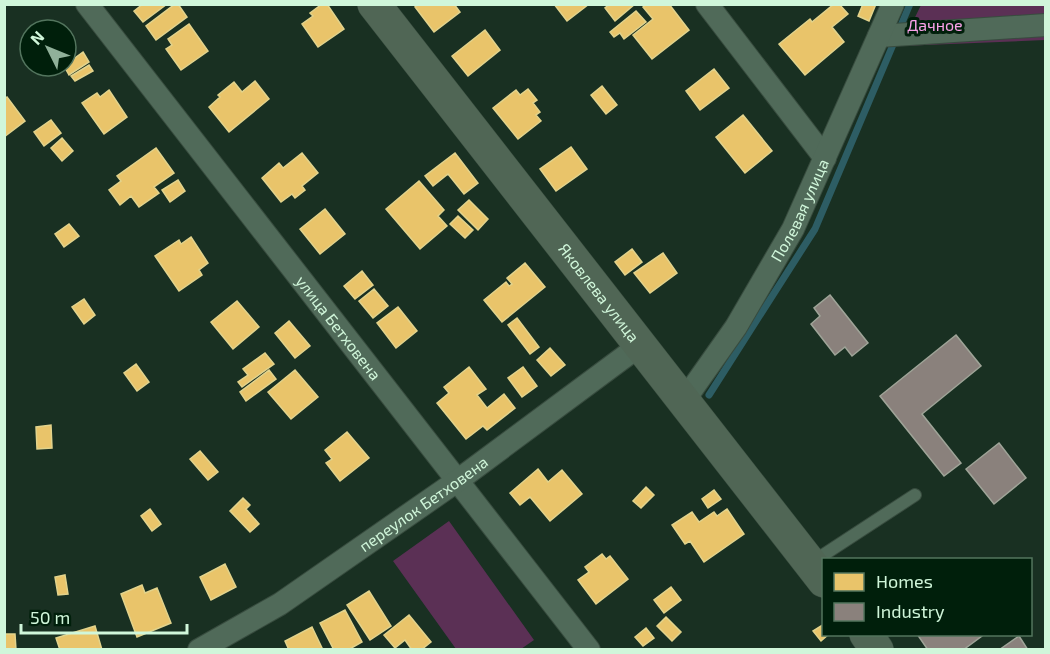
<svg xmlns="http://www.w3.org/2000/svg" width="1050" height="654" font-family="'Exo 2',sans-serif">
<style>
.green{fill:#5b3055}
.homes{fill:#e9c46a;stroke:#e2d38c;stroke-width:1.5}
.industry{fill:#8a817c;stroke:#9fa498;stroke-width:1.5}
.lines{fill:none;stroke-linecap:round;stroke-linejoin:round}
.stream{stroke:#2d5d64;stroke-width:7}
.lane-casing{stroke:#384c3f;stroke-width:14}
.street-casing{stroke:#384c3f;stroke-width:24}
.secondary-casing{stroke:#384c3f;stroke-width:34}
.lane{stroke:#506a59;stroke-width:12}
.street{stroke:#506a59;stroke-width:22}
.secondary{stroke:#506655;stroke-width:33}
.labels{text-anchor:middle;stroke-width:6;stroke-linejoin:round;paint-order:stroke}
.park-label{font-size:16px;fill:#f9a2e9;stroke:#001f0b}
.street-label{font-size:16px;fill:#d0f6da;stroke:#001f0b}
</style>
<rect width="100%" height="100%" fill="#193022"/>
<path class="green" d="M921 5H1045V40L901 46Z
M449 521 534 640 521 649H456L393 561Z"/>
<path class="homes" d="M143 4H167L143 22 134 11Z
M175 4H178L187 17 156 40 146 26Z
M322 4H327L344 29 318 47 302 24 313 16 310 13Z
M419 4H454L460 12 434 32 415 7Z
M554 4H589L567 21Z
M610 4H635L615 21 605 8Z
M646 4H669L689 30 652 59 633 35 653 19 643 7Z
M834 4H839L848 14 832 27 844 42 805 75 779 44 810 19 812 22Z
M863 4H876L869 21 858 16Z
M636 11 646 22 624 39 620 33 614 37 610 32Z
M189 24 208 51 181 70 166 49 172 45 168 39Z
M485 30 500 50 468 76 452 56Z
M83 52 89 62 69 75 64 66Z
M89 65 93 71 75 81 71 76Z
M714 69 729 88 700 110 686 91Z
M255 81 269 99 229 132 209 107 220 97 218 95 234 82 242 92Z
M602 86 617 105 606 114 591 95Z
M528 89 537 100 533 103 540 112 536 115 541 121 518 139 493 108 516 90 520 95Z
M109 90 127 117 104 134 82 103 97 93 100 97Z
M7 97 25 121 4 137V99Z
M743 115 772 151 745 173 716 137Z
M51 120 61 133 44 146 34 132Z
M62 138 73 151 62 161 51 148Z
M571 147 587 169 556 191 540 169Z
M156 148 174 173 154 187 159 193 139 207 131 196 120 205 109 190 121 181 117 176Z
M302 153 318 173 302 186 305 190 295 198 292 194 281 202 262 178 279 163 283 168Z
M455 153 478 183 464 194 448 174 433 186 425 176Z
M178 180 185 191 170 202 162 190Z
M419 181 444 210 438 216 447 226 420 249 386 209Z
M469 200 488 219 478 230 458 210Z
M325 209 345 234 320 254 300 229Z
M458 216 473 230 465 238 450 224Z
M69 224 79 236 64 247 55 234Z
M191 237 208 263 199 270 202 275 179 291 155 256 179 240 181 244Z
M632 249 642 262 625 275 615 262Z
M663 253 677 273 650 293 634 273Z
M525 263 545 287 502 322 484 300 506 282 509 286 512 284 507 278Z
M362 271 373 285 355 299 344 286Z
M374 289 388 306 373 318 359 301Z
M84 299 95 315 84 324 72 307Z
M237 301 259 327 233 349 211 322Z
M398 307 417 331 396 348 377 323Z
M517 318 539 347 530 354 508 325Z
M289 321 310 346 295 358 275 333Z
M550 348 565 365 551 376 537 360Z
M265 353 274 364 242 387 238 382 248 375 243 369Z
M136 364 149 382 137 391 124 373Z
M469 367 486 389 477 395 487 408 504 394 515 408 487 430 483 426 466 439 437 403 449 393 444 387Z
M523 367 537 386 522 397 508 378Z
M269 370 276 379 246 401 240 392Z
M295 370 318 397 291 419 268 392Z
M51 425 52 448 37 449 36 427Z
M347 432 369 458 340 481 326 463 332 459 325 450Z
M200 451 218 472 208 480 190 459Z
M538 469 548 482 562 470 582 494 550 521 530 497 520 505 510 493Z
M646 487 654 495 641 508 633 501Z
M714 490 721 499 708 508 702 499Z
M243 498 250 505 246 509 259 524 250 532 230 511Z
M150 509 161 524 152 531 141 516Z
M727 509 744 534 704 562 690 541 685 544 672 525 692 512 699 522 714 512 717 516Z
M602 554 606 559 610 556 628 579 596 604 578 580 589 572 585 567Z
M225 564 236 587 211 600 200 577Z
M65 575 68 594 58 595 55 577Z
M142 585 145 593 157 588 171 623 137 637 121 594Z
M671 587 681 600 664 613 654 600Z
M369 591 391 626 370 640 347 605Z
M345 610 362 642 348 650H334L320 623Z
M409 615 431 642 421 650H412L405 640 395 648 384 635Z
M666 617 681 632 672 641 657 626Z
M824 624V634H829L821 641 813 631Z
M95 626 102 650H60L56 638Z
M312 627 323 650H289L285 641Z
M646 628 654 638 643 646 635 637Z
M4 634H15L16 650H4Z"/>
<path class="industry" d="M830 295 868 343 852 356 845 347 835 355 811 324 820 316 814 308Z
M956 335 981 366 922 414 961 463 944 476 880 396Z
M999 443 1026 478 994 504 966 469Z
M917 634H981L982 636 963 650H928Z
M1019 636 1028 650H999Z"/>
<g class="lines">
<path class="stream" d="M899 30 910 4
M709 395 815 229 895 40"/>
<defs>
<path id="lane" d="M811 563 915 495"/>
<g id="street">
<path id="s1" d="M87 4 589 650"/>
<path d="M707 4 825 158"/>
<path d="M879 36 1046 25"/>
<path id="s2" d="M683 402 736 327 793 229 893 4"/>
<path id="s3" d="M199 650 280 604 457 481 639 346"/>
</g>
<g id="secondary">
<path id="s4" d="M374 4 824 581"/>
<path d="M866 634 877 650"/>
</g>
</defs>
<use href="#lane" class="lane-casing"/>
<use href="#street" class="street-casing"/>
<use href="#secondary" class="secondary-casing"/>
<use href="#lane" class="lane"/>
<use href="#street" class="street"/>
<use href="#secondary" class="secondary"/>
</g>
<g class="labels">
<g class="park-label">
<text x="935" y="31">Дачное</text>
</g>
<g class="street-label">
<text dy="6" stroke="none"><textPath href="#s2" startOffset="225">Полевая улица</textPath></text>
<text dy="6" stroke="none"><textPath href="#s4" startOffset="366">Яковлева улица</textPath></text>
<text dy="6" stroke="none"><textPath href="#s1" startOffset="410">улица Бетховена</textPath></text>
<text dy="6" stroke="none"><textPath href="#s3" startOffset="268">переулок Бетховена</textPath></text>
</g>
</g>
<rect width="1050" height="654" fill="none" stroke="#d0f6da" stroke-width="12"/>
<rect x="822" y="558" width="210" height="78" fill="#001f0b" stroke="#53755e" stroke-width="1.5"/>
<rect x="834" y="573" width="30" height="18" fill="#e9c46a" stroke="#53755e" stroke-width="1.5"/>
<text x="876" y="588" font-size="18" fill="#d0f6da">Homes</text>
<rect x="834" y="603" width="30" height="18" fill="#8a817c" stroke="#53755e" stroke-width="1.5"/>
<text x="876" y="618" font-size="18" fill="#d0f6da">Industry</text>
<g transform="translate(48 48) rotate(313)"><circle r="28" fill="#001f0b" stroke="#53755e" stroke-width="1.5"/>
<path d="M0-4.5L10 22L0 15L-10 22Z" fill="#90b19a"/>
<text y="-9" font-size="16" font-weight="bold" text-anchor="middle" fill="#d0f6da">N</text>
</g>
<path d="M21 624v9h166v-9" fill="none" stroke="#d0f6da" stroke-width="3"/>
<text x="30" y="624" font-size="18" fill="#d0f6da" stroke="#001f0b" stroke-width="4.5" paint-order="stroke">50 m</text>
</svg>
